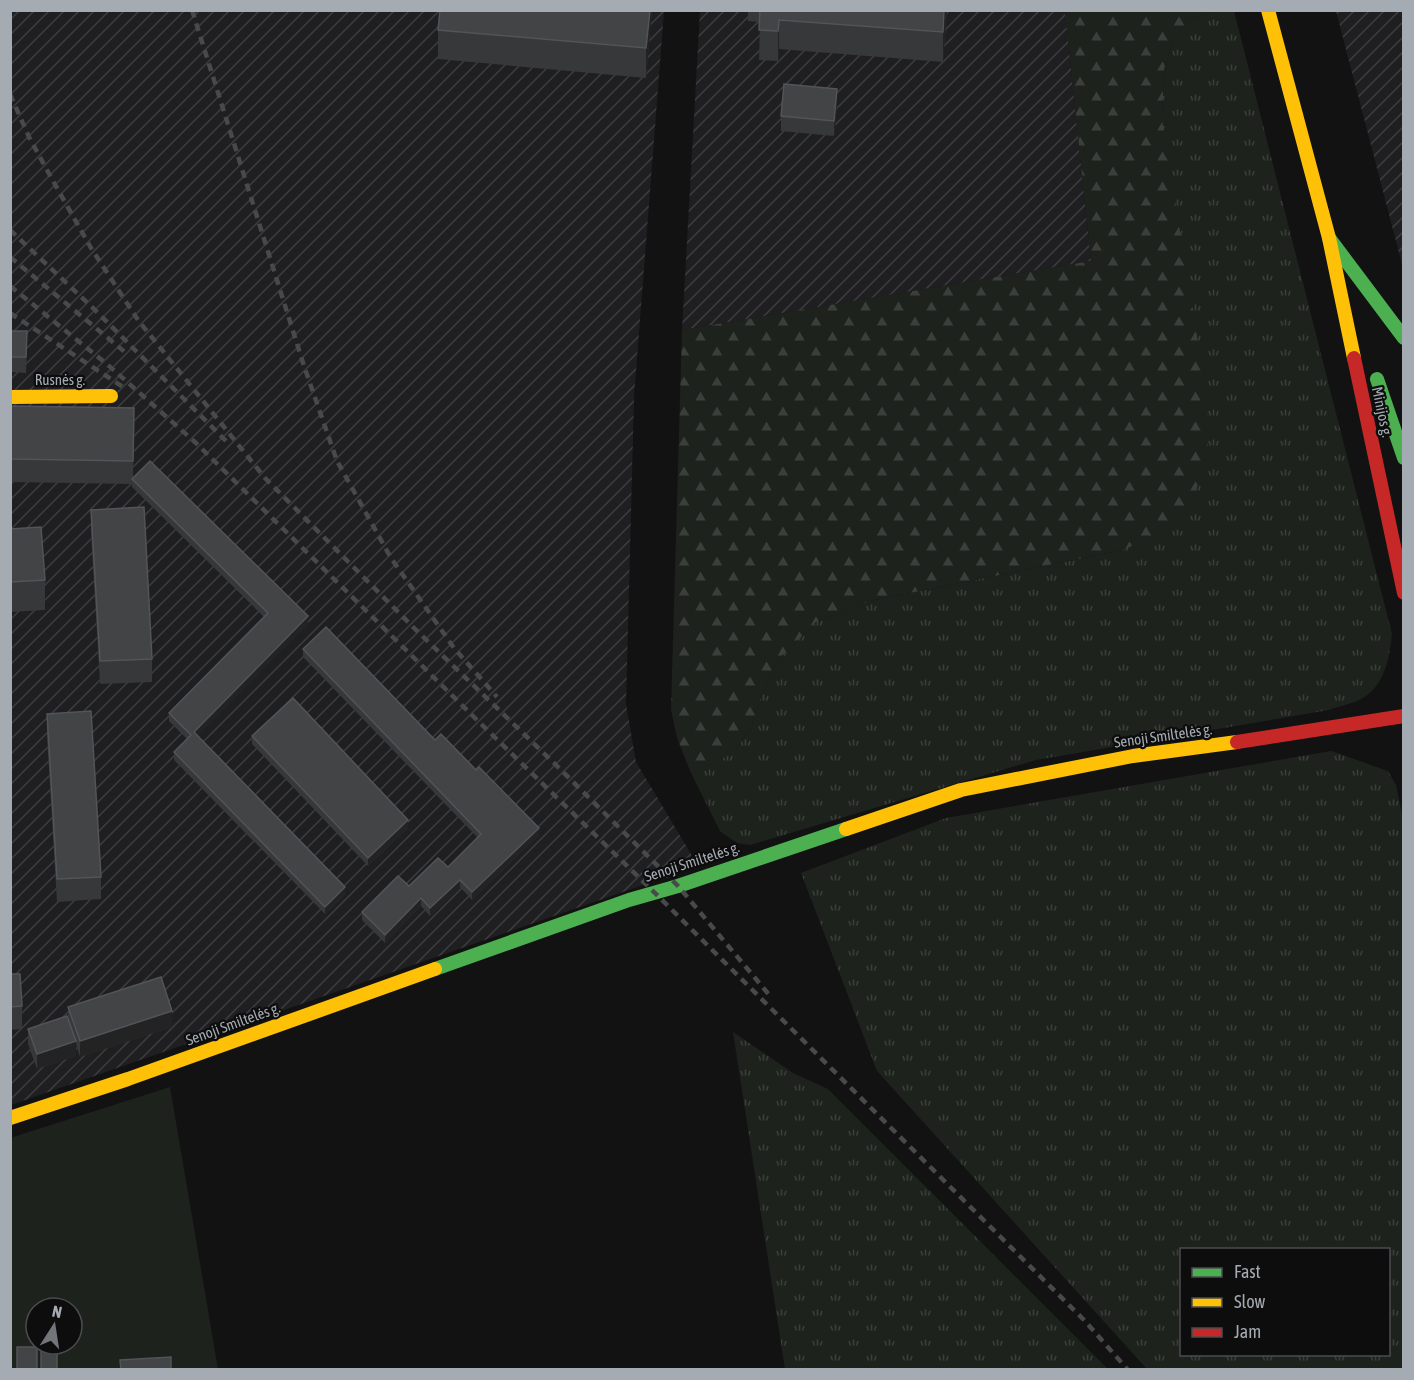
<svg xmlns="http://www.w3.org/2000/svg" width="1414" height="1380" font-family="'Asap Condensed',sans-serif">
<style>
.industrial{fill:url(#industrial-furrows)}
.grass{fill:url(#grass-tufts);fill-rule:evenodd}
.forest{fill:url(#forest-firs)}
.garden{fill:#1d221d;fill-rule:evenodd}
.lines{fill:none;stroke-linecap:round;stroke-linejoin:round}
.fast{stroke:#4caf50;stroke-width:14}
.slow{stroke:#ffc107;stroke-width:14}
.jam{stroke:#c62828;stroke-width:14}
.rail{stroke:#48494b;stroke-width:4.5;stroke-dasharray:8 6;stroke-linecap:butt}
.wall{fill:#363839}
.shaded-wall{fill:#232324}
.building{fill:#424446;stroke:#525457;stroke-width:1.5}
.labels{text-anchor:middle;stroke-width:4.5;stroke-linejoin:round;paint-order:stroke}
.street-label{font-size:15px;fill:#a5abb2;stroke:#0d0d0e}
</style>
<defs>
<pattern id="industrial-furrows" width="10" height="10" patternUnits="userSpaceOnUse" patternTransform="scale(1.5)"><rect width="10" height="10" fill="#1f1f21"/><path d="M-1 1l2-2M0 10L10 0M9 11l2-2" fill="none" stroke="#3d3d3f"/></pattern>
<pattern id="grass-tufts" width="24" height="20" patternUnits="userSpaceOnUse" patternTransform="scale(1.5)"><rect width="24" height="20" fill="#1d221d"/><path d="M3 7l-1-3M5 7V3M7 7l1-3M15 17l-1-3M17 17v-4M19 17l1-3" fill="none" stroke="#3b3f3b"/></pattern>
<pattern id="forest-firs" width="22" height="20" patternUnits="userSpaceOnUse" patternTransform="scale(1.5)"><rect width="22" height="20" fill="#1d221d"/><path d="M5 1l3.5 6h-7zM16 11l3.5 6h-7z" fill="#3b3f3b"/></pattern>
</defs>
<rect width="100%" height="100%" fill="#121213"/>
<path class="industrial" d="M11 11H664L634 397 626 704 636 762 691 854 692 862 686 870 11 1105Z
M700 11H1065L1091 261 682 330Z
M1336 11H1403V268Z"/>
<path class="grass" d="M1217 11H1234L1392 634C1389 659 1385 686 1361 699 1352 704 1339 706 1329 710L1036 760 750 845 737 843 720 831 691 773 733 753 751 728 761 697 779 659 816 622 870 601 1123 550 1162 120 1164 69 1174 39 1190 19Z
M1331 751 1388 771 1396 785 1403 819V1369H1147L877 1071 801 873 946 818ZM1182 1250H1388V1354H1182Z
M733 1032 793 1073 828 1089 1108 1369H785Z"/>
<path class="forest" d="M1065 11H1217L1190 19 1174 39 1164 69 1162 120 1207 399 1208 445 1194 499 1165 531 1123 550 870 601 816 622 779 659 761 697 751 728 733 753 691 773 677 738 671 710 682 330 1091 261Z"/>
<path class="garden" d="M170 1087 218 1369H11L10 1138ZM36 1308H72V1344H36Z"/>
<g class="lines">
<path class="fast" d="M1329 238 1404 338
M1377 379 1404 458
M435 969 629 900 678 886 846 829"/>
<path class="slow" d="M1268 10 1329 238 1354 358
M10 397 111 396
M846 829 961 790 1133 756 1237 742
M10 1118 128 1079 435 969"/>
<path class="jam" d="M1354 358 1404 593
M1237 742 1404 716"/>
<path class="rail" d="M192 10 304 366 337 461 391 558 454 648 497 697
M10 94 29 137 53 181 91 248 138 320 265 478 414 628 555 764 678 886 771 997
M10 230 94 309 228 443
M10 257 126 353
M10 286 108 365 196 443 479 722 655 893 1084 1320 1128 1370
M10 313 123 387"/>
</g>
<path class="wall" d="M440 10H652L646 78 438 59V30Z
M748 10H947L943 62 779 49 778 61 759 60 760 22 748 21Z
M837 105 834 136 781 131V116Z
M10 331 27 347 26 373 10 372Z
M10 406 134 408 133 478 308 624 197 736 345 894 325 914 174 760V752L187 739 169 721V713L264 617 132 487V484L10 482Z
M91 510 152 659V682L100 684 91 533Z
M10 529 45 580V610L10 612Z
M303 649 435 740 539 835 472 900 460 887 430 916 421 906 385 943 362 920V912L409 886 448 867 478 838 303 657Z
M47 714 101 877V899L57 902 47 737Z
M252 736 408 828 368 866 252 744Z
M10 974 22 1006V1029L10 1030Z
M68 1007 172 1027 80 1057 76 1044V1056L37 1069 28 1044V1029L68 1019Z"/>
<path class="shaded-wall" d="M650 10H652L646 78V48Z
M944 10H947L943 62V32Z
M779 20V49L778 61V31Z
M837 89V105L834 136V121Z
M308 616V624L194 740V732Z
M408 820V828L368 866V858Z
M539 828V835L472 900V892Z
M460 880V887L430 916V908Z
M345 887V894L325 914V907Z
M421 898V906L385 943V935Z
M172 1011V1027L80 1057V1041Z
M76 1041V1056L37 1069V1054Z"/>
<path class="building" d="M440 10H650L646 48 438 30Z
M760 10H944L943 32 779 20 778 31 759 30Z
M784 84 837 89 834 121 781 116Z
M10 331H27L26 357H10Z
M10 406 134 408 133 461 10 459Z
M150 461 308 616 194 732 345 887 325 907 174 752 191 735 169 713 268 613 132 479Z
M144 507 152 659 100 661 91 510Z
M41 527 45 580 10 582V529Z
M326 627 435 740 441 734 476 770 479 767 539 828 472 892 460 880 430 908 421 898 385 935 362 912 398 876 409 886 438 858 448 867 481 834 303 649Z
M293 698 408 820 368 858 252 736Z
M91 711 101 877 57 879 47 714Z
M10 974H20L22 1006 10 1007Z
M161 977 172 1011 80 1041 68 1007Z
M67 1016 76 1041 37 1054 28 1029Z
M41 1345H57V1370H41Z
M17 1347H37V1370H17Z
M171 1357V1370H121L120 1360Z"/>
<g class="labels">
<g class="street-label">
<text x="60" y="385">Rusnės g.</text>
<text transform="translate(1382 412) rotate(78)" y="5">Minijos g.</text>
<text transform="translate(1163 736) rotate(-8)" y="5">Senoji Smiltelės g.</text>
<text transform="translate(692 862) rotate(-18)" y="5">Senoji Smiltelės g.</text>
<text transform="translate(233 1024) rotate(-20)" y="5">Senoji Smiltelės g.</text>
</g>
</g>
<rect width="1414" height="1380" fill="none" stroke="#a5abb2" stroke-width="24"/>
<rect x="1180" y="1248" width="210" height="108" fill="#0d0d0e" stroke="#4a4c50" stroke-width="1.5"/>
<rect x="1192" y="1268" width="30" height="9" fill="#4caf50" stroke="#4a4c50" stroke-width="1.5"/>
<text x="1234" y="1278" font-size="18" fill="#a5abb2">Fast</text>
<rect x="1192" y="1298" width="30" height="9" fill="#ffc107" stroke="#4a4c50" stroke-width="1.5"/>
<text x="1234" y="1308" font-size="18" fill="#a5abb2">Slow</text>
<rect x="1192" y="1328" width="30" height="9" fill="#c62828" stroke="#4a4c50" stroke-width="1.5"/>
<text x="1234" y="1338" font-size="18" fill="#a5abb2">Jam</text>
<g transform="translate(54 1326) rotate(12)"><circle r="28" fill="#0d0d0e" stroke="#4a4c50" stroke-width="1.5"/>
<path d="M0-4.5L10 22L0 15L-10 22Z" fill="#72757a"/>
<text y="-9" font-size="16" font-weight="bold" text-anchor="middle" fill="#a5abb2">N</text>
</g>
</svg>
